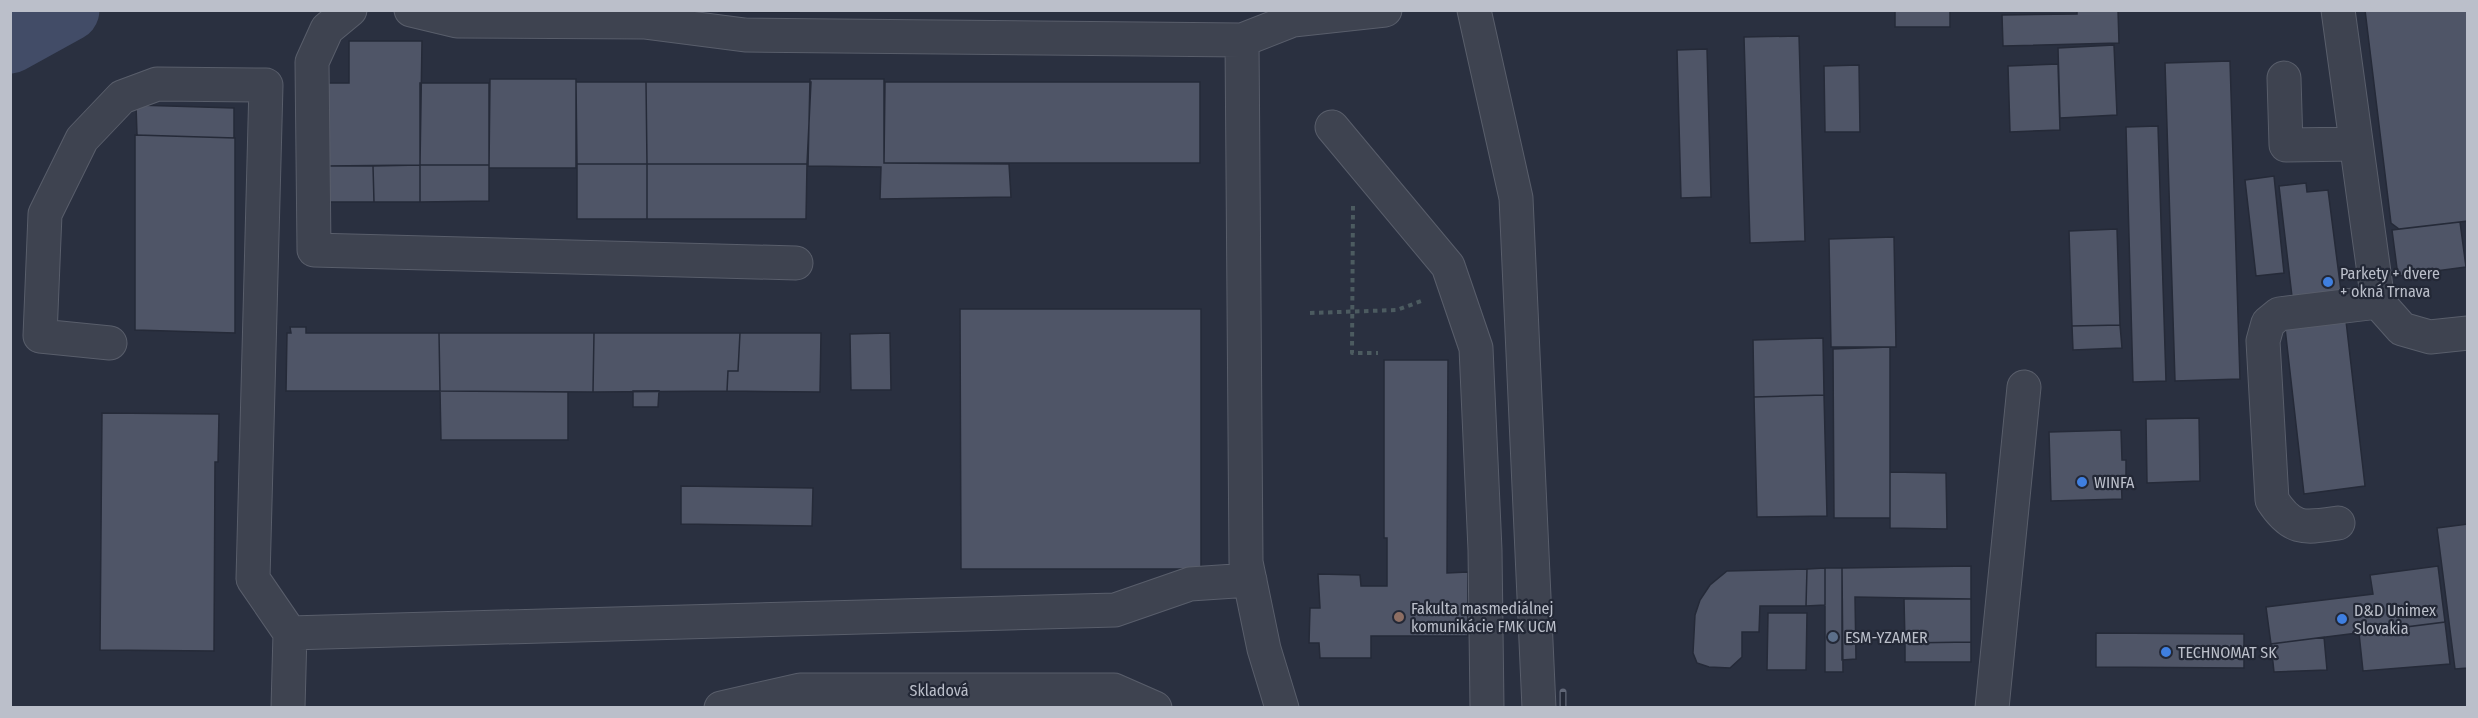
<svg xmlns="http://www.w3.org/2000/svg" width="2478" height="718" font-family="'Fira Sans Condensed',sans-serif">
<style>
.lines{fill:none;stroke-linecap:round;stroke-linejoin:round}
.river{stroke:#424c67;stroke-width:63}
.building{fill:#4f5567;stroke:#252a38;stroke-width:1.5}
.minor-casing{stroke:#595e6b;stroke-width:35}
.path{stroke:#4c5b60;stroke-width:4;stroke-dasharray:4.5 4.5;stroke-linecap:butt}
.minor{stroke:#3e4350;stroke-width:33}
.rail-casing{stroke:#616777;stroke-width:7}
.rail{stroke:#232836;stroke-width:4.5;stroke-dasharray:14;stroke-linecap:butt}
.shop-dot{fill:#3f7fe0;stroke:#232836;stroke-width:2}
.education-dot{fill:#8d6e63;stroke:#232836;stroke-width:2}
.service-dot{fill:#5c6f8a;stroke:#232836;stroke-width:2}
.labels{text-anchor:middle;stroke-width:4.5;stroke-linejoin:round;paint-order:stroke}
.poi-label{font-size:16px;fill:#bbbfca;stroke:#232836;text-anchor:start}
.street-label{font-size:16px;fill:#bbbfca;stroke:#232836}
</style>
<rect width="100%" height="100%" fill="#2a3040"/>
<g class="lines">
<path class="river" d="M10 42 68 10"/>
</g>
<path class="building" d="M718 10H799V12H719Z
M1895 10H1950V27H1895Z
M2077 10H2118L2119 43 2003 46 2002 15 2077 14Z
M2365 10H2468V221L2399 229 2391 223Z
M1799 36 1805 241 1750 243 1744 37Z
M349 41H422L420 165 325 166V83H349Z
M2114 45 2117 115 2060 118 2058 48Z
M1707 49 1711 197 1681 198 1677 50Z
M2230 61 2240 379 2175 381 2165 63Z
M2058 64 2060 130 2010 132 2008 66Z
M1859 65 1860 132H1825L1824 66Z
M490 79H576V168H489Z
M810 79H884V163L1009 164 1011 197 880 199 881 167 808 166Z
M576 82H646L647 164H577Z
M646 82H811L807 164H647Z
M885 82H1200V163H884Z
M420 83H489V165H420Z
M136 105 234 108V138L137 135Z
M2158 126 2166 381 2133 382 2126 127Z
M135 135 235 138V333L135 330Z
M577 164H647V219H577Z
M647 164H807L806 219H647Z
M420 165V202H374L373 166Z
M420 165H489V201L420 202Z
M326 166H373L374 202H326Z
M2274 176 2284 273 2256 276 2245 180Z
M2306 183 2307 192 2328 190 2342 299 2293 305 2279 186Z
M2460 222 2466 267 2398 276 2392 230Z
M2117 229 2120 325 2072 326 2069 231Z
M1894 237 1896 347H1831L1829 239Z
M960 309H1201V569H961Z
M2346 321 2365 486 2304 494 2285 328Z
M2120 325 2122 348 2073 350 2072 326Z
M290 327H306V333H439L440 391H286L287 333H291Z
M439 333H594L593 392 440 391Z
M594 333H740L738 371H728L727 391 593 392Z
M740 333H821L820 392 727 391 728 371H738Z
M890 333 891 390H851L850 334Z
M1823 338 1824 395 1754 397 1753 340Z
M1890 347V518H1834L1833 349Z
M1384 360H1448L1447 573 1468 572V636H1371V658H1320L1319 643H1309L1310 608H1320L1318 574 1360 575 1361 586H1387V538H1384Z
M440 391 568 392V440H441Z
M633 391H659L658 407H633Z
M1824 395 1827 516 1757 517 1754 397Z
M102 413 219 414 218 462H215L214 651 100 650Z
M2199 418 2200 481 2147 483 2146 419Z
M2121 430 2122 460H2126V476H2121L2122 499 2051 501 2049 432Z
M1890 472 1946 473 1947 529 1890 528Z
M681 486 813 488 812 526 681 524Z
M2468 524V668L2455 669 2437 528Z
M1971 566V599L1855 597 1856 659 1842 660V568Z
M2438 566 2445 622 2271 644 2266 607 2373 594 2370 575Z
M1825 568V605L1806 606 1807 569Z
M1825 568H1842L1843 672H1825Z
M1807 569 1806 606H1760L1759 632H1742V657L1730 668 1709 667 1697 663 1693 653 1695 615 1700 600 1710 585 1727 571Z
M1904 599H1971V642L1905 643Z
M1768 613H1807L1806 670H1767Z
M2445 622 2450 664 2363 671 2359 633Z
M2096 633 2244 634V668L2096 667Z
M2324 637 2327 670 2274 672 2271 644Z
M1971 642V662H1905V643Z"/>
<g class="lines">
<defs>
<path id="minor" d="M350 10 327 29 312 62 314 250 796 263
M411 10 457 21 644 22 745 35 1242 40 1246 562 1264 649 1282 708
M1474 10 1516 198 1539 708
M2338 10 2378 302 2402 329 2430 337 2468 333
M1242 40 1293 20 1385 10
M2284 78 2286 145 2356 144
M1332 127 1448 266 1476 348 1485 550 1487 708
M110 343 40 336 45 214 82 139 122 97 157 84 266 85 253 579 290 633 288 708
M2338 523C2304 528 2292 531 2272 500L2263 341 2268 323 2279 314 2378 302
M290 633 1115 610 1190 584 1250 580
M721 708 800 690H1114L1155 708
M1992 708 2024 387"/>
</defs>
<use href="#minor" class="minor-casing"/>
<path class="path" d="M1353 206 1352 353H1378
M1310 313 1397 310 1424 300"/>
<use href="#minor" class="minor"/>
<defs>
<path id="rail" d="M1563 692V708"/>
</defs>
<use href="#rail" class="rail-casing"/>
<use href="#rail" class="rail"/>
</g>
<g class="shop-dot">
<circle cx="2328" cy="282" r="6"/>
<circle cx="2082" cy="482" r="6"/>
<circle cx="2342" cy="619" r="6"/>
<circle cx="2166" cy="652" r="6"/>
</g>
<circle class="education-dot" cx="1399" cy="617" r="6"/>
<circle class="service-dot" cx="1833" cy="637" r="6"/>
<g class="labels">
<g class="poi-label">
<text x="2340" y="279">Parkety + dvere<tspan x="2340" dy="18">+ okná Trnava</tspan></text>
<text x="2094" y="488">WINFA</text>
<text x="1411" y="614">Fakulta masmediálnej<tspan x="1411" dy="18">komunikácie FMK UCM</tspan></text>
<text x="2354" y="616">D&amp;D Unimex<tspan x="2354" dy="18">Slovakia</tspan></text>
<text x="1845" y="643">ESM-YZAMER</text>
<text x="2178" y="658">TECHNOMAT SK</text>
</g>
<g class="street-label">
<text x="939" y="696">Skladová</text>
</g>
</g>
<rect width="2478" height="718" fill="none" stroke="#bbbfca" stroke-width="24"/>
</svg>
